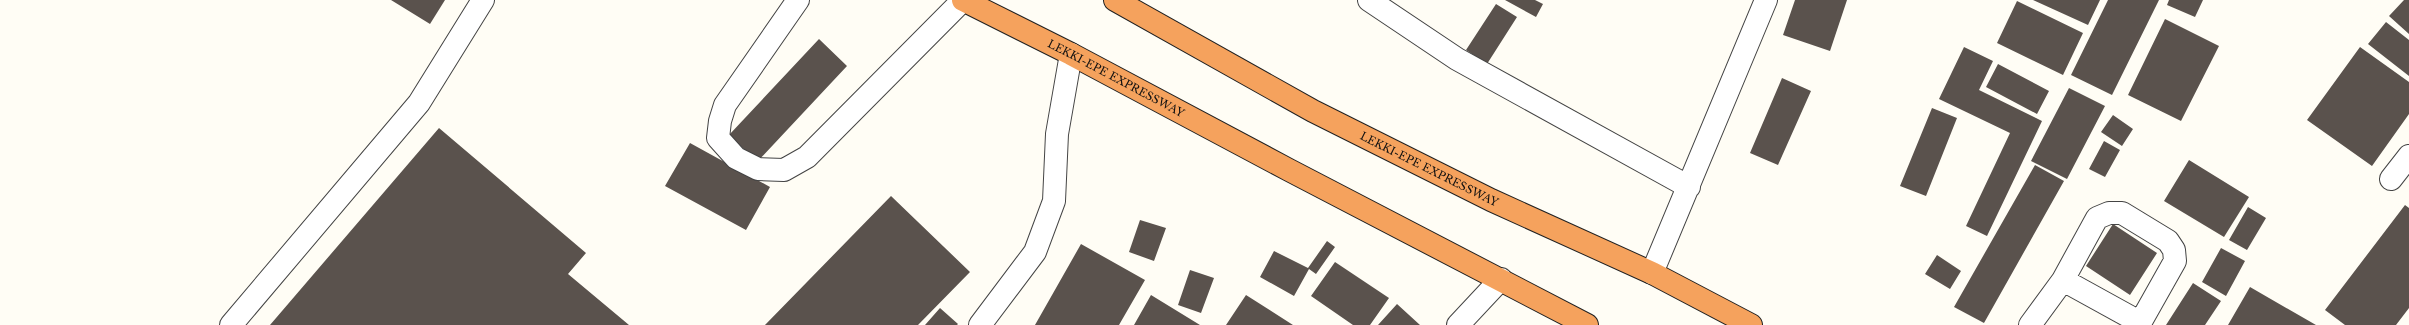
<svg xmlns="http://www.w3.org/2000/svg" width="2409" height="325" font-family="'Libre Baskerville',serif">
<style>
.building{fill:#5a524d}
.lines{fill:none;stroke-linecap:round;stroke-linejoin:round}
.minor-casing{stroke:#444;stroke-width:24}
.highway-casing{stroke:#222;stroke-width:24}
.minor{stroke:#fff;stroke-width:22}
.highway{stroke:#f5a25d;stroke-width:22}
.labels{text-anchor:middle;stroke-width:4;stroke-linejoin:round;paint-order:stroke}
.street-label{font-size:11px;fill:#111;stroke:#fff}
</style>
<rect width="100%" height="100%" fill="#fffdf5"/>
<path class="building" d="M391 0H445L430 24Z
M1505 0H1535L1543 4 1536 17Z
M1795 0H1847L1830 51 1783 35Z
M2033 0H2100L2088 25Z
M2108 0H2159L2112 95 2071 75Z
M2169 0H2203L2195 17 2167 5Z
M2404 0H2409V34L2389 16Z
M2017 1 2083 33 2063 75 1997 43Z
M1496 4 1517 17 1487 64 1466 50Z
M2165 19 2219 46 2181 121 2128 95Z
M2386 22 2409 40V76L2368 44Z
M819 39 847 66 757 162 729 135Z
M1964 47 1993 61 1979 90 2042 121 1987 236 1966 226 2010 133 1939 99Z
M2360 47 2409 82V114L2372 166 2307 120Z
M1998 64 2049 91 2037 114 1986 87Z
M1782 78 1811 91 1778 165 1750 153Z
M2069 88 2105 106 2067 179 2031 161Z
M1932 108 1957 118 1926 196 1900 186Z
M2113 115 2133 129 2122 146 2101 132Z
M439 128 586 253 568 274 629 325H270Z
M2104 141 2120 150 2105 177 2089 169Z
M690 143 770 187 746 230 665 186Z
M2189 160 2249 197 2224 237 2164 201Z
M2035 165 2064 181 1984 323 1954 307Z
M891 196 970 272 918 325H765Z
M2405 205 2409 208V308L2396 325H2345L2325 310Z
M2248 207 2266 218 2247 250 2229 240Z
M1140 220 1166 228 1154 261 1129 252Z
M2113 224 2157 253 2130 295 2086 266Z
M1327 241 1335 247 1316 274 1309 269 1294 296 1260 277 1274 251 1308 268Z
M1081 244 1145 280 1119 325H1035Z
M2221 248 2245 261 2226 296 2202 282Z
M1937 255 1961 271 1950 289 1925 274Z
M1335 262 1389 298 1370 325H1353L1311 296Z
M1190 270 1214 278 1201 313 1178 305Z
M2193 283 2221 301 2205 325H2166Z
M2250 287 2316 325H2228Z
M1151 295 1200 325H1134Z
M1246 295 1293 325H1226Z
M1397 304 1420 325H1378Z
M940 308 958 324 957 325H925Z"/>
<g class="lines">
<defs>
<path id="minor" d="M798 0 725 105 720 121 718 138 736 158 758 169 784 170 807 157 963 0
M1369 0 1457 59 1689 187
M2391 179 2409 156
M1652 273 1766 0
M2063 280 2141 323
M231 325 419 103 483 0
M980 325 1035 252 1054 201 1057 134 1071 54
M1458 325 1501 279
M2030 325 2063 280 2097 218 2109 213H2122L2168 241 2174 250 2175 261 2139 325"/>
<g id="highway">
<path id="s1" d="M963 0 1071 54 1289 170 1587 325"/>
<path id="s2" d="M1115 0 1313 111 1491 200 1652 273 1751 325"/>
</g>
</defs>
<use href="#minor" class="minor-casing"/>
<use href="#highway" class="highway-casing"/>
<use href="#minor" class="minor"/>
<use href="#highway" class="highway"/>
</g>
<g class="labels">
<g class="street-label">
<text dy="4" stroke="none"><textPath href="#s1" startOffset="172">LEKKI-EPE EXPRESSWAY</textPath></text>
<text dy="4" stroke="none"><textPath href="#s2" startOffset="357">LEKKI-EPE EXPRESSWAY</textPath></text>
</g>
</g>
</svg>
